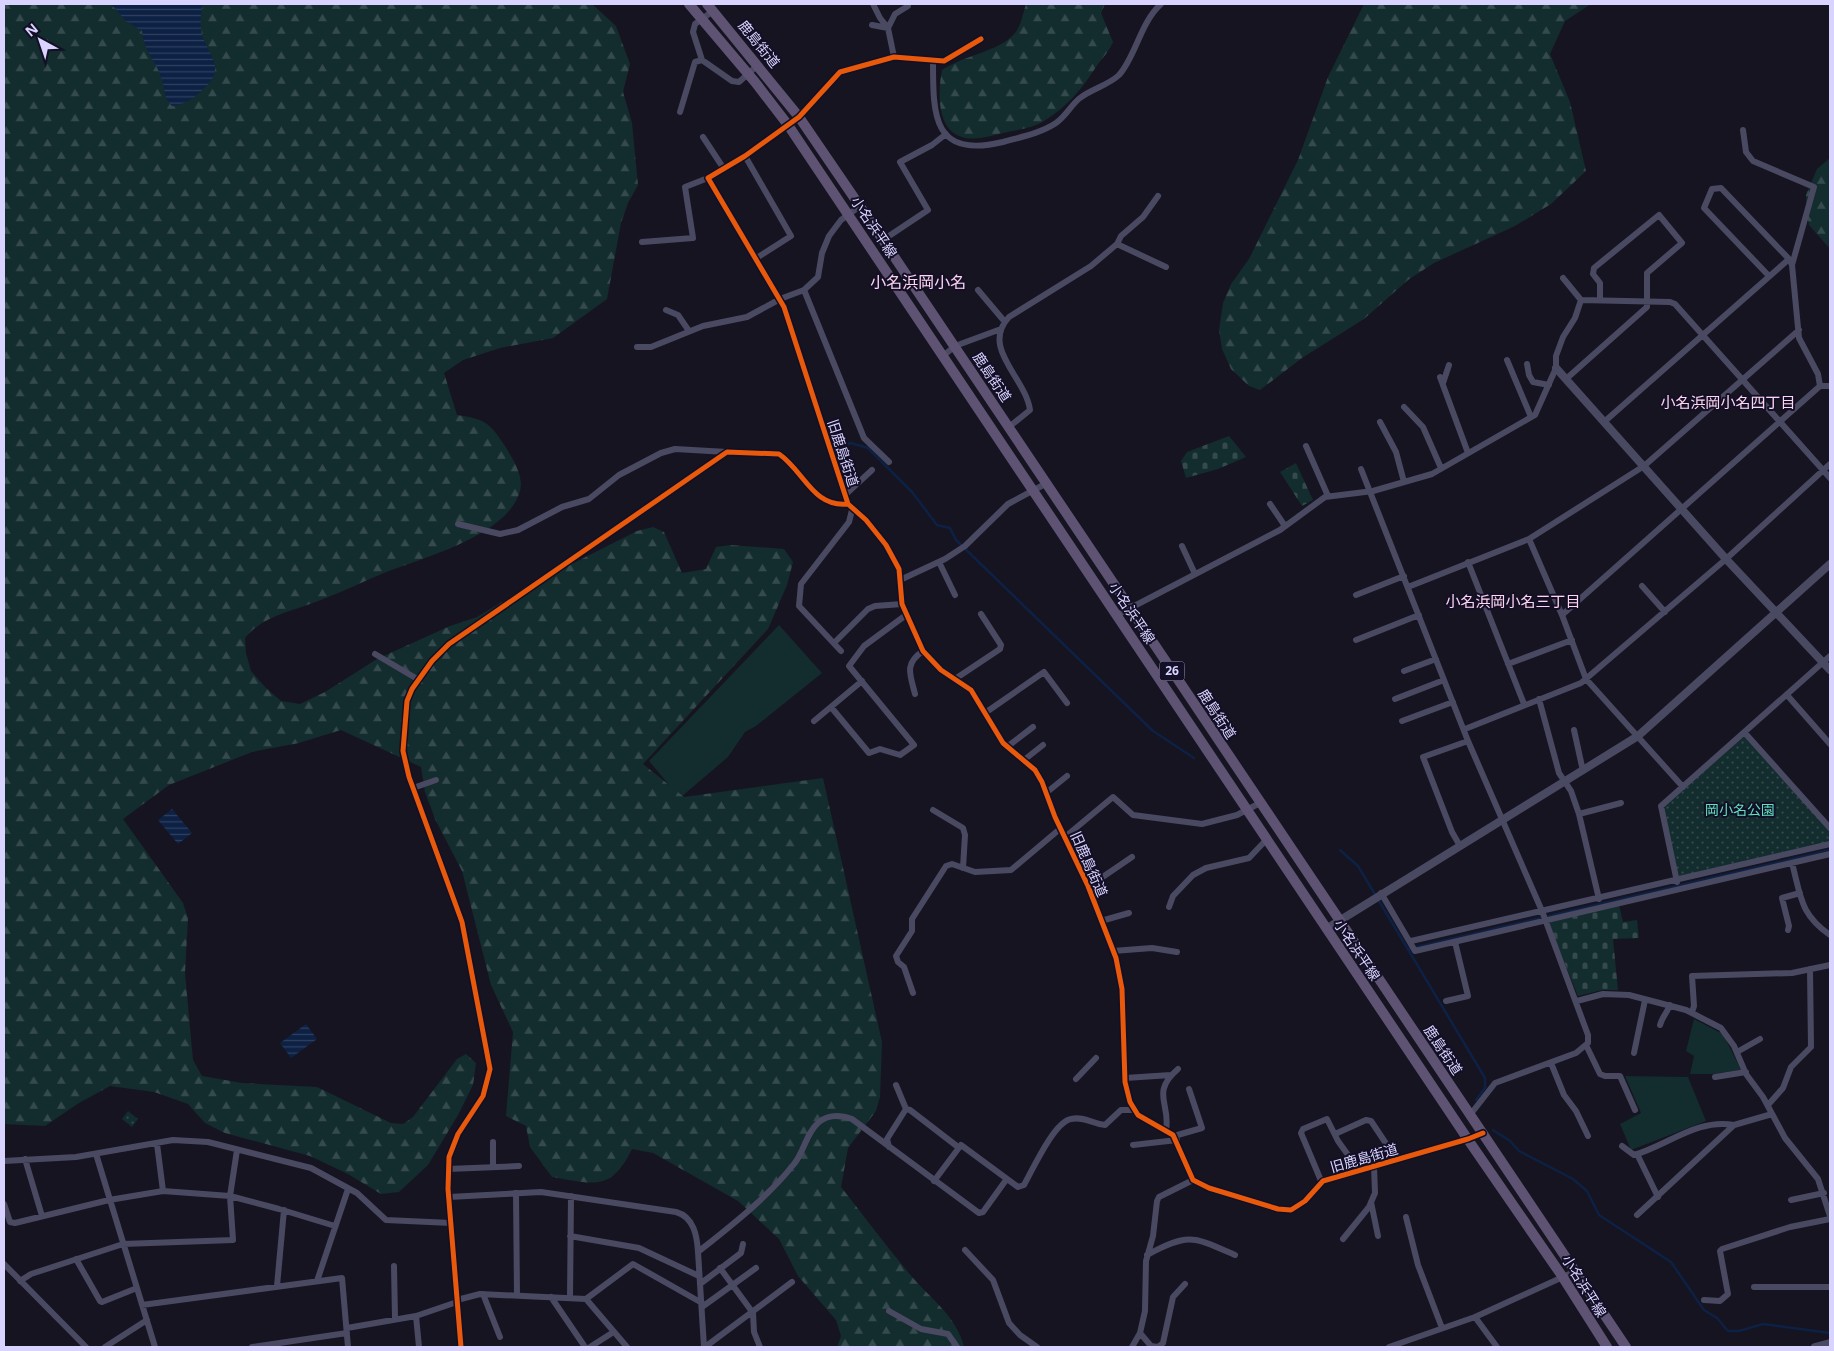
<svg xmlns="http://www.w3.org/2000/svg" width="1834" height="1351" font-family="'Open Sans','Noto Sans JP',sans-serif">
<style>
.green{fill:#132c2d}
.forest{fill:url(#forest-firs)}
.cemetery{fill:url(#cemetery-stones)}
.park{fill:url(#park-dots)}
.water{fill:url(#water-rules)}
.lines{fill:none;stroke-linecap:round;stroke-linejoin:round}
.stream{stroke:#0d2144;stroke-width:2.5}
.minor{stroke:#4a4962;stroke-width:6}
.tertiary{stroke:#4a4962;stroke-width:8}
.primary{stroke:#5e5373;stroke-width:10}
.cycleway-casing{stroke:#130f26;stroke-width:8}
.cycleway{stroke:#e8590c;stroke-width:5}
.labels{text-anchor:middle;stroke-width:4;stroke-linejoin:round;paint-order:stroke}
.shield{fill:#130f26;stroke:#9e99be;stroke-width:1}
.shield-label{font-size:12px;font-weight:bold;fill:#d9d4ff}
.street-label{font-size:14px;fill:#d9d4ff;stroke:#130f26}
.park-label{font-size:14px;fill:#5fe0c0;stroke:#130f26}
.neighbourhood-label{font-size:15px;fill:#ffd6f0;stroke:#130f26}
.quarter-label{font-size:16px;fill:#ffd6f0;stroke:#130f26}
</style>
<defs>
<pattern id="forest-firs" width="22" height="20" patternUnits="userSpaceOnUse" patternTransform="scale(1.25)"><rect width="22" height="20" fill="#132c2d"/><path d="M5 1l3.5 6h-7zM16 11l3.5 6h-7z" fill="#354a4c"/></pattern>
<pattern id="cemetery-stones" width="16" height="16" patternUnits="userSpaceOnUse" patternTransform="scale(1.25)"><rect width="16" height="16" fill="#132c2d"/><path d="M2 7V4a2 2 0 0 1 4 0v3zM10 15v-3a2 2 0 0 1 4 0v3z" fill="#354a4c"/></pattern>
<pattern id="park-dots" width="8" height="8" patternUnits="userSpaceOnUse" patternTransform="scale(1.25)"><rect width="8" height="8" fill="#132c2d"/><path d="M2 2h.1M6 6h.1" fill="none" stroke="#354a4c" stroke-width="1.8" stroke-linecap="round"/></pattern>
<pattern id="water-rules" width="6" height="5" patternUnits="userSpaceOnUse" patternTransform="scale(1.25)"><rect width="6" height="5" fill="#0d2144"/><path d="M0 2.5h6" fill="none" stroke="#304060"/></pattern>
</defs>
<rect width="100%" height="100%" fill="#161421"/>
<path class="green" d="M779 625 822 673 756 726 745 732 728 757 680 798 649 761Z
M1694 1019 1723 1034 1741 1070 1712 1074H1690L1694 1056 1686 1051Z
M1625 1076 1688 1077 1706 1121 1631 1150 1620 1124 1641 1113Z"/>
<path class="forest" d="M4 4H592L616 26 630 64 623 92 632 123 638 185 628 203 621 223 607 299 553 338 500 348 463 360 444 373 457 415C485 419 489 422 505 446 513 459 524 476 520 491 508 536 421 558 384 573 362 582 340 593 318 601 291 612 264 615 245 638L246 653 251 671 266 688 281 701 300 704 325 692 377 659 450 626 477 617 534 583 637 531 653 527 664 532 682 573 706 569 716 547 730 545 784 549 793 562 787 585 768 629 643 764 684 797 823 778 882 1042 880 1097 876 1111 848 1148 841 1187C865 1217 888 1249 913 1278 932 1300 957 1317 964 1347H837L841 1336 836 1320 798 1276 779 1239 738 1201 653 1153 632 1149C611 1192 594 1184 552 1177L530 1147 526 1126 506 1116 513 1032 491 985 462 871 436 821 425 792 421 767 341 730 299 743 252 752 169 785 123 819 183 903 188 918 185 973 193 1060 202 1076 242 1083 317 1087 391 1123 403 1124 413 1117 457 1059 466 1054 476 1063 473 1085 458 1115 428 1165 399 1192 381 1194 348 1174 310 1156 225 1133 205 1123 188 1104 154 1092 110 1086 79 1103 45 1126 4 1124Z
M1026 4H1105L1101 13 1113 42C1108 53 1103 57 1096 67 1082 89 1067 107 1044 121 1033 128 1016 130 1003 133 991 136 975 141 962 137 936 130 938 90 942 70 964 55 999 52 1015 33 1021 26 1023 13 1026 4Z
M1364 4H1591L1565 21 1550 54 1570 102 1586 171 1551 204 1515 226 1434 263 1408 280 1364 319 1302 358 1260 390 1249 386 1231 369 1222 349 1219 330 1223 303 1231 284 1249 259 1298 160 1328 77Z
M1830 158V249L1809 225 1806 210V195L1817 169Z"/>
<path class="cemetery" d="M1229 436 1246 457 1218 469 1186 478 1181 461 1187 452Z
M1296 463 1313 500 1302 506 1280 472Z
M1619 905 1623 922 1637 920 1639 938 1613 939 1618 990H1602L1578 996 1549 925V921Z"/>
<path class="park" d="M1745 733 1830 828V844L1677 880 1661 806Z
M128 1111 138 1119 132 1127 122 1119Z"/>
<path class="water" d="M111 4H203C200 13 200 25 202 35 205 46 219 63 214 75 212 81 207 86 202 90 194 99 183 105 172 106 164 99 165 90 162 80 157 62 144 52 142 31L126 21Z
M172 809 192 833 178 844 158 820Z
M306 1024 317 1039 291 1058 280 1043Z"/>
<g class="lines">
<path class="stream" d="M836 448 851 443 868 448 912 492 937 525 950 528 956 540 1153 731 1194 758
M1340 850 1358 866 1485 1078V1088L1476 1100
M1408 949 1830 850
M1493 1130 1510 1141 1519 1151 1573 1179 1587 1191 1599 1215 1671 1262 1704 1310 1717 1318 1728 1331H1739L1763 1324 1830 1333"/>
<path class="minor" d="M873 4 880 18 888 28 894 57
M713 11 695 24 693 32 702 60 732 81 739 82 758 65
M872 25 888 28 895 14 908 6V4
M981 39 944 61 894 57 840 72 799 117 745 156 708 178 784 307 848 504 866 520 886 545 899 569 902 604 923 651 941 670 971 690 1003 743 1035 770 1042 782 1055 817 1088 886 1116 958 1122 989 1125 1082 1130 1102 1138 1115 1173 1135 1193 1180 1209 1188 1278 1209 1291 1210 1305 1201 1323 1181 1468 1139 1483 1133
M933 62C933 116 933 159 1003 142 1021 137 1041 133 1056 123 1066 116 1071 105 1080 98 1091 89 1109 85 1119 75 1136 56 1140 23 1161 4
M680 112 695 62 702 60
M1743 130 1746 152 1753 161 1814 187 1792 265
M703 137 724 169
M745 156 791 236 755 259
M883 240 928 210 900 162 932 145 946 134
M642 242 693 238 685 187 708 178
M1117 244 1121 236 1143 217 1158 196
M1769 276 1704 208 1712 189 1721 188 1789 259 1792 265 1799 338 1818 374 1820 386H1830
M1563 278 1581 300
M804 290 864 438 889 462
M978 290 1005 322
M666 310 678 315 689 331
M637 347H651L703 326 747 317 780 299 804 290 818 277 822 253 829 236 841 220 860 206
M943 356 955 346 1001 329
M1507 360 1531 417
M1527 364 1529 375 1533 382 1549 385
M1440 377 1468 453
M1566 379 1647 307V273L1682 243 1659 215 1594 268 1593 274 1600 283V300
M1443 383 1449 365
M1404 407 1423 427 1441 468
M1380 422 1396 452 1404 482
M1604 422 1789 259
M1009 427 1030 410C1026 378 980 348 1009 317L1091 266 1117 244 1166 267
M1306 446 1328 496
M1361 469 1468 741 1542 911 1588 1035V1043L1576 1053 1495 1083 1470 1115
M845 495 872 470
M1270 504 1285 526
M458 524 500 534 518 530 562 507 589 499 619 475 661 453 675 449 727 452
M1529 539 1562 615 1586 679 1683 787
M1182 546 1195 574
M939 562 955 595
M1468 562 1524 704
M900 580 945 559 965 546 1008 504 1047 483
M1642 586 1665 612
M1408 587 1529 539 1644 466 1799 330
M1356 595 1404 576
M1117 615 1280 530 1325 497 1373 491 1432 474 1535 415 1556 368V356L1563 337 1575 318 1581 300 1670 302 1675 304 1830 478
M1562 615 1820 386
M1356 640 1419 615
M834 643 868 609 875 606 902 604
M841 651 799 606 801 584 849 522 852 510
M375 654 419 680
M1508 664 1572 640
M1404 671 1436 659
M955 679 1000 649 1001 645 981 614
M915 694C910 674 904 664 923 651
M1787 695 1830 744
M1395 699 1444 680
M1539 699 1559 773 1571 791 1579 814 1599 899
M831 707 869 753 880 749 900 755 914 745 849 666 864 646 906 615
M985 713 1044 672 1067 703
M814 721 862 681
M1402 721 1453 702
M1465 729 1581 683 1726 559 1830 464
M1574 730 1583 771
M1745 733 1830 828
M1007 747 1033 727
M1024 760 1043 745
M413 788 436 780
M1046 793 1067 776
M933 810 963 828 965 835 963 868
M1579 814 1621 803
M1065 837 1113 797 1133 815 1202 824 1237 815 1260 803
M1460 846 1452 832 1423 757 1468 741
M1792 863C1801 897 1800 914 1830 935
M1677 882 1661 806 1830 656
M1088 887 1132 857
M1381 893 1415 951 1830 854
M1169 907 1173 896 1193 875 1206 868 1249 858 1267 839
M1101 921 1129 913
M1788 930 1789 926 1782 898 1800 893
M1411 941 1830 844
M1113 951 1152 948 1177 952
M913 993 904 967 898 962 896 956 912 931V919L946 866 952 864 975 872 1011 870 1061 828
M1446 1001 1468 996 1455 942
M1577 1001 1603 994 1629 995 1686 1010 1721 1028 1734 1046 1746 1074 1763 1097 1785 1138 1818 1179 1830 1216
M1692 1012 1694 1006 1692 976 1792 973 1830 965
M1660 1025C1662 1017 1667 1013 1670 1005
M1586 1045 1600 1074 1605 1076H1620L1635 1110
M1737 1052 1760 1039
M1634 1053 1645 1000
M1551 1063 1564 1095 1576 1111 1588 1136
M1715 1077 1746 1072
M1125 1078 1171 1075
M1076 1079 1096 1058
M896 1085 906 1109
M1768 1105 1783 1088 1791 1067 1811 1047 1810 969
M1166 1130C1171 1104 1150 1093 1178 1069
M1335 1134 1366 1120 1371 1121 1397 1160
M1174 1136 1202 1128 1189 1089
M493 1142V1167
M157 1144 163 1191
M1133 1145 1177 1140
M1622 1146 1634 1155C1668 1145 1698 1118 1734 1125
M889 1147 887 1139 906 1109 910 1110 958 1147
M96 1154 155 1347
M1637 1154 1658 1197
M25 1159 42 1216
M4 1161 76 1157 173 1140 208 1142 311 1168 357 1193 386 1220 451 1223
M448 1169 519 1166
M934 1181 961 1145 1018 1187 1024 1185C1033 1169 1054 1122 1071 1119 1084 1116 1093 1124 1105 1125L1121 1110H1134
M1322 1183 1301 1133 1303 1129 1327 1119 1338 1141 1356 1166 1358 1171
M516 1193 517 1295
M449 1197 541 1192 676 1212C694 1217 697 1236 698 1252
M1791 1200 1824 1193
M1371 1202 1378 1236
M4 1204 10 1222 15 1223 109 1200 163 1191 230 1196 279 1209 335 1226
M1637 1215 1734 1125 1772 1114
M1406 1217 1418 1265 1442 1328
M570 1236 639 1248 699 1276
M1343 1239 1369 1207 1375 1193 1374 1166
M965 1250 993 1280 1009 1323 1020 1335 1037 1347
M1147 1255C1189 1232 1194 1237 1235 1255
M76 1259 100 1301 102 1302 137 1288
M4 1264 86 1347
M394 1266 395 1318
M720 1268 753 1313 754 1332 760 1347
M20 1281 31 1274 123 1244 233 1240 230 1196 237 1150
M317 1281 348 1189
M700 1284 741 1253 743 1244
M277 1286 284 1210
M1754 1287H1830
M483 1294 500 1337
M551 1297 585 1347
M570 1298 571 1196
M586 1299 633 1264 702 1303
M457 1300 480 1294 586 1299 627 1347
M1704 1300 1720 1301 1728 1294 1720 1251 1722 1249 1790 1227 1830 1219
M142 1305 342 1278 348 1347
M702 1307 756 1268
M889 1311 921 1329 948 1334 957 1347
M416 1316 419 1347
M1475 1317 1497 1347
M347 1328 416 1316 457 1302
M1140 1333 1151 1346 1158 1347 1163 1343 1173 1297 1185 1284
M105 1347 147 1320
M252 1347 347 1333
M461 1347 448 1189 449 1157 458 1134 483 1096 490 1069 462 922 409 777 403 751 407 701 412 689 432 661 449 644 727 452 779 454C804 471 813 508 848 504
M590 1347 612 1333
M704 1347 698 1252C732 1225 767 1198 794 1164 804 1152 806 1133 819 1122 829 1114 841 1115 852 1119L979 1213 983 1212 1006 1180
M705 1347 792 1282
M1132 1347 1140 1333 1145 1311 1146 1261 1153 1236 1157 1201 1159 1197 1193 1180
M1389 1347 1475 1317 1576 1271"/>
<path class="tertiary" d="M1556 368 1726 559 1830 670
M1326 929 1638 736 1830 564
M1815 1347 1830 1343"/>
<path class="primary" d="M689 4 755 82 788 125 1471 1144 1562 1276 1607 1347
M707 4 799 117 883 240 1626 1347"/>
<defs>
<path id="cycleway" d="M981 39 944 61 894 57 840 72 799 117 745 156 708 178 784 307 848 504 866 520 886 545 899 569 902 604 923 651 941 670 971 690 1003 743 1035 770 1042 782 1055 817 1088 886 1116 958 1122 989 1125 1082 1130 1102 1138 1115 1173 1135 1193 1180 1209 1188 1278 1209 1291 1210 1305 1201 1323 1181 1468 1139 1483 1133
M461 1347 448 1189 449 1157 458 1134 483 1096 490 1069 462 922 409 777 403 751 407 701 412 689 432 661 449 644 727 452 779 454C804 471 813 508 848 504"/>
</defs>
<use href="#cycleway" class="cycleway-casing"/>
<use href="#cycleway" class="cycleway"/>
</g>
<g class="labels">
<rect class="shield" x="1159.5" y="661.5" width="25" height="19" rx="4"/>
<g class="shield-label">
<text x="1172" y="675">26</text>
</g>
<g class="street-label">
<text transform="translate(759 44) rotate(51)" y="5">鹿島街道</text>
<text transform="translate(874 227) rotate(56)" y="5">小名浜平線</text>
<text transform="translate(992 377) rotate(56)" y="5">鹿島街道</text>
<text transform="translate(843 453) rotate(72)" y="5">旧鹿島街道</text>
<text transform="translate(1132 613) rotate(56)" y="5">小名浜平線</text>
<text transform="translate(1217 714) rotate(57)" y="5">鹿島街道</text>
<text transform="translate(1089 864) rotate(66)" y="5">旧鹿島街道</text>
<text transform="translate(1357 950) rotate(56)" y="5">小名浜平線</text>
<text transform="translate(1443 1050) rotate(56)" y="5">鹿島街道</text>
<text transform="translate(1364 1158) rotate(-16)" y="5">旧鹿島街道</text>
<text transform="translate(1584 1286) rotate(58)" y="5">小名浜平線</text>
</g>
<g class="park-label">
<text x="1740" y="815">岡小名公園</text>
</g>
<g class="neighbourhood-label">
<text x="1728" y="408">小名浜岡小名四丁目</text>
<text x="1513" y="607">小名浜岡小名三丁目</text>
</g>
<g class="quarter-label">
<text x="918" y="288">小名浜岡小名</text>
</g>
</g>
<rect width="1834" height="1351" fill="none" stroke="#d9d4ff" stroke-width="10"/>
<g transform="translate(40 40) rotate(320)" stroke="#130f26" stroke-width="4" paint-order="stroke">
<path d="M0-4L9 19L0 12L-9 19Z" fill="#d9d4ff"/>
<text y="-8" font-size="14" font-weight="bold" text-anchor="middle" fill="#d9d4ff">N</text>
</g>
</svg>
